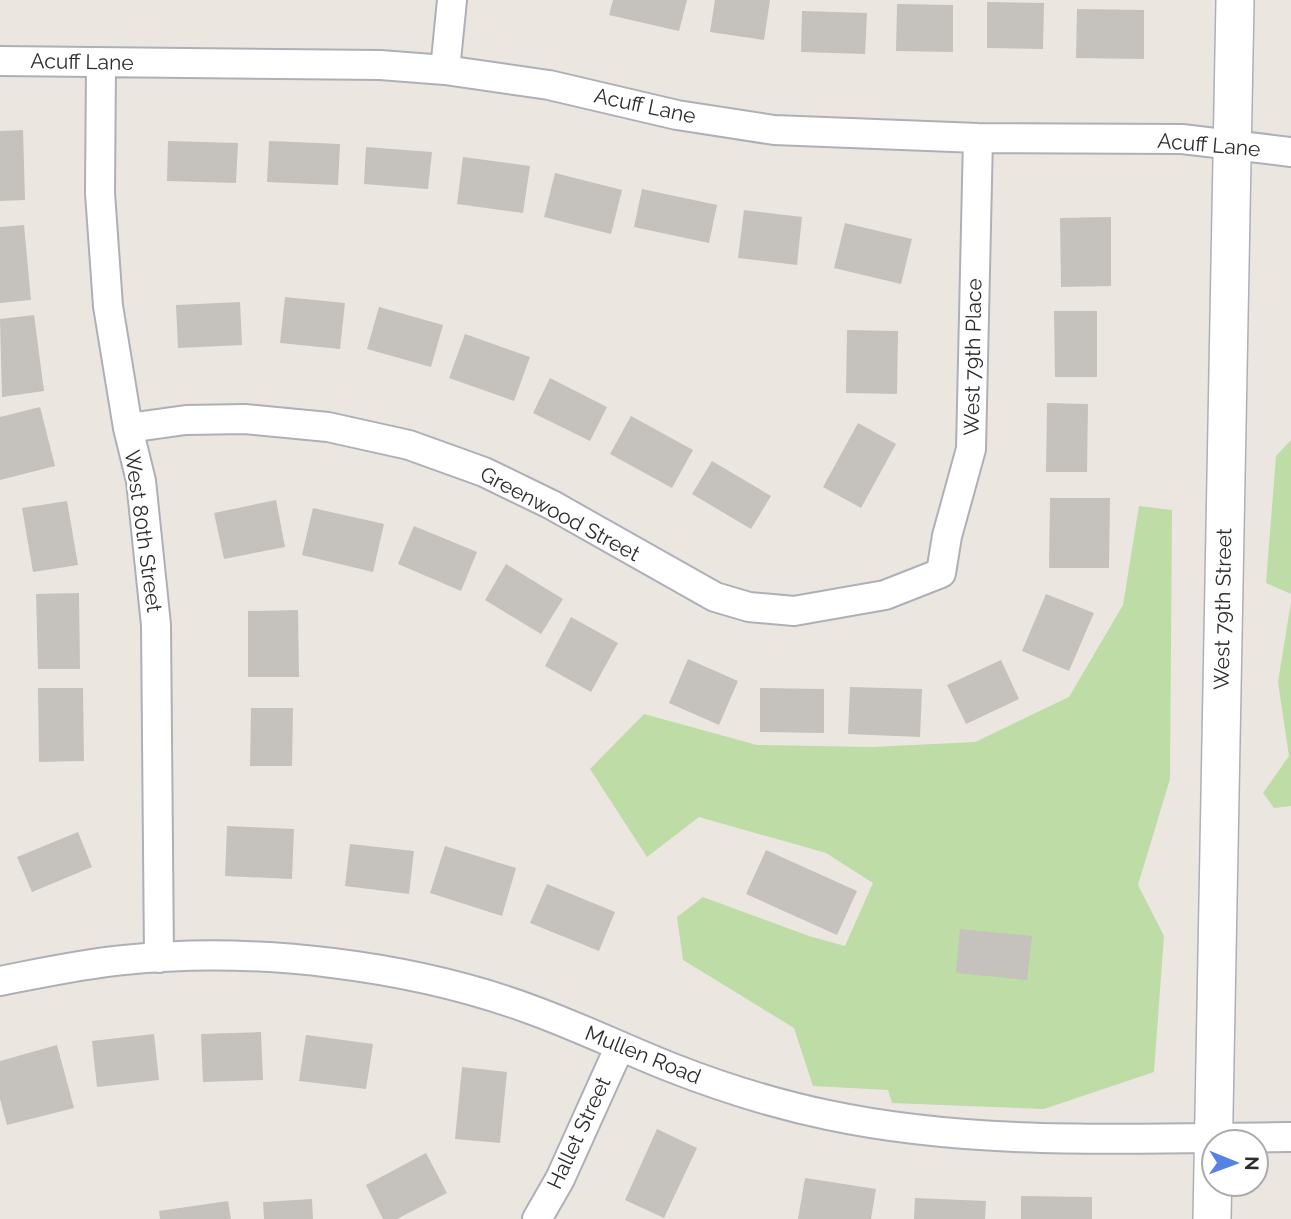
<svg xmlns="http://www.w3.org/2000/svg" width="1291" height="1219" font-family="Raleway,sans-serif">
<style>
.green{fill:#bedca5}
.building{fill:#c5c1bc}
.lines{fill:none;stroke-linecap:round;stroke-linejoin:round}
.minor-casing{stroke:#adb0b7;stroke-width:32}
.tertiary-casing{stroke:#adb0b7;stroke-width:40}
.minor{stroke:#fff;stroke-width:28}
.tertiary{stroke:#fff;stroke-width:37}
.labels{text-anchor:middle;stroke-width:5;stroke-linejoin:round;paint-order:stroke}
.street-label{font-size:21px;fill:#2d2d2d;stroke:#fff}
</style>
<rect width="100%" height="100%" fill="#ece6e1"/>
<path class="green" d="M1291 440V594L1266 583 1276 456Z
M1139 506 1172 510 1170 779 1138 885 1164 936 1154 1072 1044 1109 892 1103 888 1090 813 1086 794 1028 683 960 677 917 703 897 809 936 845 946 873 883 826 853 699 817 647 857 590 769 644 714 757 745 872 747 975 742 1069 697 1123 605Z
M1291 602V806L1274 808 1263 793 1289 756 1278 682Z"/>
<path class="building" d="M613 0H687L679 31 609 15Z
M715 0H770L764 40 710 32Z
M987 2 1044 3 1043 49 987 48Z
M897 4 953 5V52L896 51Z
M1077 9 1144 10V59L1076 58Z
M802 11 867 13 865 54 801 52Z
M23 130 25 200 0 201V131Z
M168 141 238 143 236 183 167 181Z
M269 141 340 144 338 185 267 182Z
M366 147 432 152 428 189 364 184Z
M463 157 530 166 523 213 457 204Z
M555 173 622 190 611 234 544 217Z
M642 189 717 205 709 243 634 227Z
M744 210 802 217 797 265 738 258Z
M1111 217V286L1061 287 1060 218Z
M845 223 912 239 901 284 834 268Z
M24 225 31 300 0 303V227Z
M285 297 345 303 340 349 280 343Z
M240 302 242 345 178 348 176 305Z
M379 307 443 325 431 367 367 349Z
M1054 311H1097V377H1055Z
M34 315 44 391 2 397 0 319Z
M847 330 898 331 897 394 846 393Z
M465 334 530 357 514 401 449 378Z
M550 378 607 407 590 441 533 413Z
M1047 403 1088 404 1087 472H1046Z
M40 407 55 466 0 480V417Z
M631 416 693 450 672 488 610 454Z
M858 423 896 444 861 508 823 487Z
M712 461 771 496 751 529 692 494Z
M1050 498H1110L1109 568H1049Z
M276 500 285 547 224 559 214 513Z
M67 501 78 565 33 572 22 508Z
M313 508 384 524 373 572 302 555Z
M414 526 477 552 461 591 398 564Z
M506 564 563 599 541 634 485 600Z
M79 593 80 669H38L36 594Z
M1046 594 1094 613 1069 671 1022 651Z
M298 610 299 677H248V611Z
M571 617 618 643 591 692 545 666Z
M688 659 738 681 719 725 669 703Z
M1001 660 1019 699 966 724 947 685Z
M850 687 922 689 920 737 848 734Z
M38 688H83L84 761 39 762Z
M760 688 824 689V733L760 732Z
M251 708H293L292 766H250Z
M227 826 294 829 292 879 225 876Z
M78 832 92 867 32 892 17 857Z
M350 844 414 851 409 894 345 886Z
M445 846 516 868 502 916 430 893Z
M766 850 857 891 837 935 746 894Z
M547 884 615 912 599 951 530 923Z
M960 929 1032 936 1027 980 956 973Z
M261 1032 263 1080 203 1082 201 1034Z
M154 1034 159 1080 97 1087 92 1041Z
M306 1035 373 1044 366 1089 299 1081Z
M57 1045 74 1108 7 1125 0 1099V1061Z
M462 1067 507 1072 500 1143 455 1139Z
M657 1129 697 1148 664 1218 625 1200Z
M426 1153 447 1193 397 1219H383L366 1185Z
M805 1178 876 1189 871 1219H798Z
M1021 1196 1092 1197V1219H1021Z
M915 1198 986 1201 985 1219H914Z
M312 1199 313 1219H264L263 1202Z
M228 1201 231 1219H160L159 1211Z"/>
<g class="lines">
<defs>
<path id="minor" d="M0 61 380 65 445 70 549 85 677 115 774 130 978 138 1182 139 1291 152
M101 64 100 193 108 306 128 428 141 481 156 625 159 958
M445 70 452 0
M128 428 186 420 245 419 328 427 409 445 484 472 552 505 715 597 749 607 794 611 885 595 941 573 947 536 971 449 978 138
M0 981C41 973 82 964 124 960 254 946 413 965 535 1011 581 1028 625 1049 670 1067 721 1087 775 1104 828 1115 978 1147 1139 1138 1291 1137
M537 1219 560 1179 620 1046"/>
<path id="tertiary" d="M1212 1219 1235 0"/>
</defs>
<use href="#minor" class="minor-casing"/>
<use href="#tertiary" class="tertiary-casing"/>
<use href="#minor" class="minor"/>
<use href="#tertiary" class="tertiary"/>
</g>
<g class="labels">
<g class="street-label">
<text transform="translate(82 62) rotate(1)" y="7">Acuff Lane</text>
<text transform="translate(645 106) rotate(12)" y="7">Acuff Lane</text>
<text transform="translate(1209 145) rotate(5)" y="7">Acuff Lane</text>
<text transform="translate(973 357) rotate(-89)" y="7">West 79th Place</text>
<text transform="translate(560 514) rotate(28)" y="7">Greenwood Street</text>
<text transform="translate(143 531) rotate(82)" y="7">West 80th Street</text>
<text transform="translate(1223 609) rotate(-89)" y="7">West 79th Street</text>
<text transform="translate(643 1055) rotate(22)" y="7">Mullen Road</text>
<text transform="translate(579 1133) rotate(-65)" y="7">Hallet Street</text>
</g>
</g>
<g transform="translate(1235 1163) rotate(91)"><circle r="33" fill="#ffffff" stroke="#ababab" stroke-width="2"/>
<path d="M0-5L12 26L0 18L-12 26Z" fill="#5682e5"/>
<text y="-10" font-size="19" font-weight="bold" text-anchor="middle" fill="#2d2d2d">N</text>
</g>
</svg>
